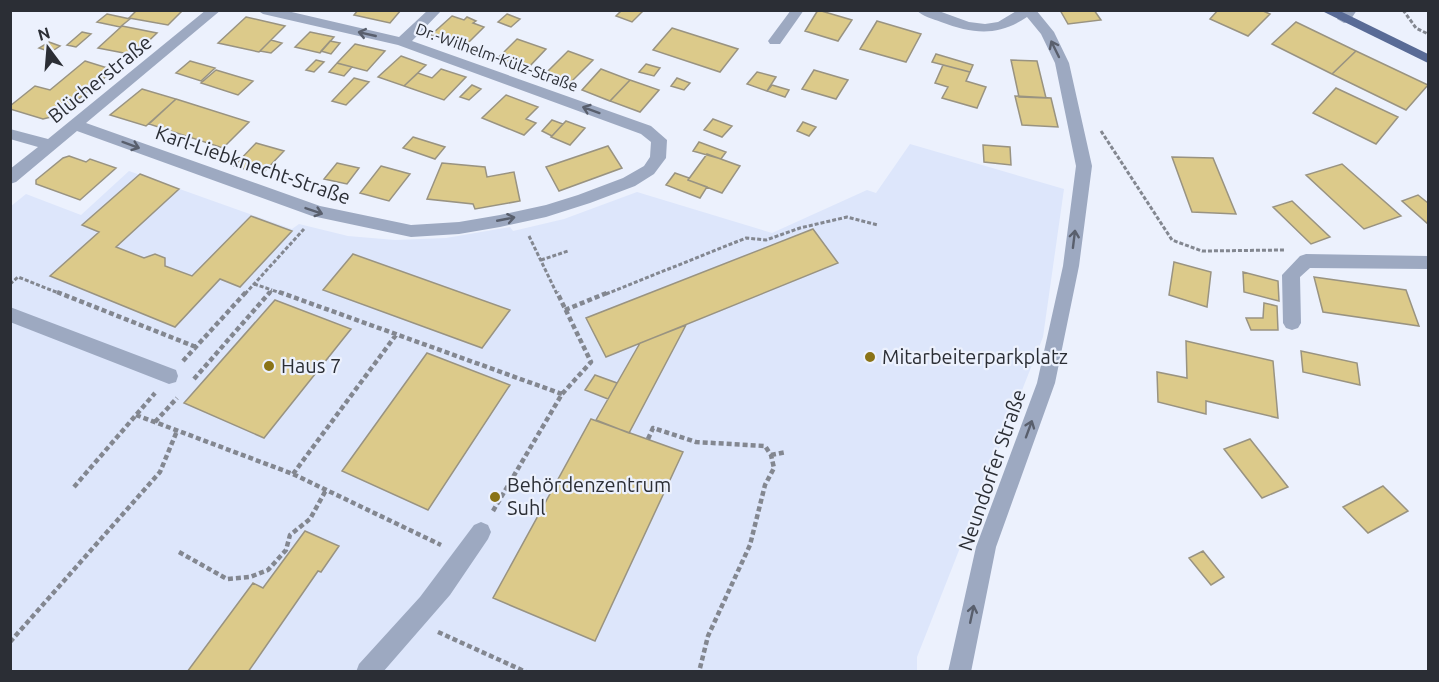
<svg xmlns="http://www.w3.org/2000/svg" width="1439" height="682" font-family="Ubuntu,sans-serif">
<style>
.built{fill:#dde6fb}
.building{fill:#dcca8a;stroke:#999381;stroke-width:1.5}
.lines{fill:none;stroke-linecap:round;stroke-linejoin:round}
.path-far1{stroke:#838790;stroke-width:3;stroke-dasharray:4 2;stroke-linecap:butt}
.path{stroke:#838790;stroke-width:4.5;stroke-dasharray:5 3;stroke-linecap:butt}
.minor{fill:#9da9c1;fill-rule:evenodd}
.major{fill:#596b96;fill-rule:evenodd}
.oneway{stroke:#595f6d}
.poi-dot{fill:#8a7316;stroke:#ecf1fd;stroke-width:2}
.labels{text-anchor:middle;stroke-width:4.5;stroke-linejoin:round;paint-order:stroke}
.far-street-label{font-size:16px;fill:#2b2e35;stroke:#ecf1fd}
.street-label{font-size:20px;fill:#2b2e35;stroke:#ecf1fd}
.poi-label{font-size:20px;fill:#2b2e35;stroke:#ecf1fd;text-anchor:start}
</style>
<rect width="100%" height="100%" fill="#ecf1fd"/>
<path class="built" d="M910 144 1064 189 1043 337 917 657V671L421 672 416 670 414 672H11L10 207 26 194 81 215 129 171 292 229 299 224 348 236 395 240 446 238 510 227 513 231 564 219 637 192 772 233 867 190 876 193Z"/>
<path class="building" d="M137 10H183L168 25 129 18Z
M358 10H401L390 23 354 15Z
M622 10H641L643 11 632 22 616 16Z
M818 10 852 20 838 41 805 31Z
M1060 10H1094L1101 20 1068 24Z
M1218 10H1261L1270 14 1248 36 1210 19Z
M107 14 130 19 120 27 97 22Z
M507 14 520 19 511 27 498 22Z
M452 16 464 20 467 17 476 21 473 23 484 27 464 47 431 35Z
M246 17 285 26 259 52 218 43Z
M877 21 921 34 906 62 860 49Z
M1296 22 1356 51 1332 74 1272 44Z
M122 26 157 33 134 55 98 48Z
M672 28 738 49 720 72 653 50Z
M82 32 91 34 76 47 67 45Z
M310 32 334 37 320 53 295 47Z
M517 39 546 49 526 70 497 59Z
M271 40 282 43 271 53 260 51Z
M330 41 340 43 331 54 321 51Z
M49 42 60 46 51 52 39 48Z
M355 44 385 51 367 71 337 63Z
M568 51 593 60 569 84 544 75Z
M1356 51 1428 85 1406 110 1332 74Z
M936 54 973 65 970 72 932 62Z
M401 56 426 65 404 86 378 77Z
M316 60 324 62 314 72 306 70Z
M1011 60 1037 61 1046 98 1019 97Z
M85 61 114 70 59 115 43 119 10 109V106L35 86 50 90Z
M190 61 215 68 201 81 176 73Z
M337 63 352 67 344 76 329 72Z
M646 64 660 68 654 76 639 72Z
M943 65 970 72 966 81 986 87 977 108 942 98 948 87 935 83Z
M441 69 466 77 444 100 404 86 418 73 432 78Z
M601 69 630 80 610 101 582 90Z
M216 70 253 81 238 95 201 83Z
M814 70 848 80 836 99 802 89Z
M757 72 776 77 767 91 747 84Z
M354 78 369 82 346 105 332 101Z
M677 78 690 83 684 90 671 86Z
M630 80 659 90 640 112 610 101Z
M472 85 481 89 469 100 460 97Z
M772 85 789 90 785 97 767 91Z
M1336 88 1398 117 1376 144 1313 113Z
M142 89 176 99 146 126 110 115Z
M506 95 538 107 526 119 536 123 524 135 482 118Z
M1015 96 1051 98 1058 127 1022 125Z
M176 99 249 122 223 148 149 124Z
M713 119 732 126 722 137 704 130Z
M552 120 563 124 552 136 542 131Z
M566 121 585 128 570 145 551 137Z
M803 122 816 127 809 136 797 131Z
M413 137 445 147 435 159 403 148Z
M699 142 726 152 721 159 693 151Z
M256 143 284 151 262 174 234 166Z
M983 145 1010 147 1011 165 984 162Z
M608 146 622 168 559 191 546 167Z
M707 154 740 166 722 193 688 180Z
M69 156 86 162 90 159 116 168 80 200 36 184V180L63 158Z
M1172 157 1213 158 1236 214 1192 212Z
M337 163 359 168 347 184 324 179Z
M442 163 485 167 487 177 514 172 520 201 475 209 473 204 427 199Z
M1342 164 1401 216 1364 229 1306 175Z
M381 166 410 174 389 201 360 193Z
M675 173 689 178 688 180 707 187 700 198 666 185Z
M140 174 179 189 116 247 144 258 155 254 165 258V266L192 276 251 216 292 231 240 287 220 279 175 327 50 276 99 232 82 225Z
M1418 195 1428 203V224L1402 201Z
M1292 201 1330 237 1311 244 1273 207Z
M813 229 838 263 606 357 586 318Z
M353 254 510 310 482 348 323 290Z
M1174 262 1211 272 1207 307 1169 295Z
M1243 272 1278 281 1279 301 1244 292Z
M1314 277 1406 290 1419 326 1323 312Z
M275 300 351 329 264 438 184 403Z
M1264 303 1277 306 1278 330H1251L1246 318H1263Z
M686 325 629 433 596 420 640 343Z
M1186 341 1273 361 1278 418 1206 401V414L1158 402 1157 372 1187 378Z
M1301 351 1357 363 1360 385 1303 372Z
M427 353 510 385 428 510 342 471Z
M595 375 617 383 608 399 585 390Z
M591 419 683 452 595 641 493 598Z
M1250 439 1288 487 1262 498 1224 449Z
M1383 486 1408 511 1368 533 1343 507Z
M305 531 339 546 321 572 318 571 248 672H187L253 583 263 588Z
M1203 551 1224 577 1211 585 1189 558Z"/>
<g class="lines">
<path class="path-far1" d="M1403 10 1416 28 1428 34
M1101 131 1172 240 1202 251 1284 250
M529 236 557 294
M541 260 568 251
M10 284 18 277 61 294
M254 284 272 290
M245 294 304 229
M269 294 272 290 283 294
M606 294 746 238 766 240 800 228 847 217 878 225"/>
<path class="path" d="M57 292 196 347
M279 292 562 394
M565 310 609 292
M183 361 246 292
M194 379 270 292
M136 415 293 474 441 545
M155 422 177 398
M648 439 653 428 696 442 765 446 771 455 774 468 765 485 750 545 708 636 699 672
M771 455 786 452
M293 474 396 335
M74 487 155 393
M493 511 562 394 591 362 557 292
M179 552 227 579 250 577 268 570 286 550 290 535 310 519 326 490
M438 632 526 672
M10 642 160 472 177 431"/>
<path class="minor" d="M206 10H221L86 123 320 206 411 225 459 222 500 215 546 205 578 195 623 178 644 166 650 157 651 142 641 134 398 45 263 14 257 10H283L399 37 428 10H442L412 41 651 126 667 140 666 158 654 174 635 186 590 203 546 217 500 227 459 234 411 237 312 216 77 131 16 182 10 184V169L38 147 10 139V129L48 139Z
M791 10H804L780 44H770L768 41Z
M916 10H936L969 22 985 24 998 22 1018 10H1036L1054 32 1069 63 1092 166 1079 266 1055 383 996 547 971 672H948L976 547 1037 383 1063 266 1076 166 1055 63 1041 34 1027 17C998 37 973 34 941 22 933 19 922 16 916 10Z
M1344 10H1357L1349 22 1344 23 1337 19Z
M1306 254 1428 256V269L1310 268 1300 277 1301 323 1298 328 1292 330 1286 328 1283 323 1282 275 1300 256Z
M10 307 176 370 178 376 176 382 169 384 10 322Z
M481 522 488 525 491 532 488 539 450 595 383 672H356L359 664 420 597 474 525Z"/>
<path class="major" d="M1320 10H1338L1428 54V63Z"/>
</g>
<defs><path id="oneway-shaft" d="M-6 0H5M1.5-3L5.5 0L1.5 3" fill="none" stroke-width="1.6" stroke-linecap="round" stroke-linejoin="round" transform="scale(1.5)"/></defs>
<g class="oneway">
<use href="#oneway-shaft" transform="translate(367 34) rotate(-167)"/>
<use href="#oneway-shaft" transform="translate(1055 49) rotate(-116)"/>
<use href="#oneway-shaft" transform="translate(591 110) rotate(-160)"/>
<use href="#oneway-shaft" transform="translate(131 145) rotate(20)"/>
<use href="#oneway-shaft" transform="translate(314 211) rotate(19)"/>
<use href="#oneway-shaft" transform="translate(506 219) rotate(-11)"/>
<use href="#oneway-shaft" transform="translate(1074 239) rotate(-83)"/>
<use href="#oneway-shaft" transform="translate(1029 429) rotate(-70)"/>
<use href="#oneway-shaft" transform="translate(972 614) rotate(-78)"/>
</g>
<g class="poi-dot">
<circle cx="870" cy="357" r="6"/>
<circle cx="269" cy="366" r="6"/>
<circle cx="495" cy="497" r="6"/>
</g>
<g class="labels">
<g class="far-street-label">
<text transform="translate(497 57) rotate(20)" y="6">Dr.-Wilhelm-Külz-Straße</text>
</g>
<g class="street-label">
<text transform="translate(100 79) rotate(-39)" y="7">Blücherstraße</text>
<text transform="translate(253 165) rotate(19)" y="7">Karl-Liebknecht-Straße</text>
<text transform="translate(992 470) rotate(-71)" y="7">Neundorfer Straße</text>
</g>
<g class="poi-label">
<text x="882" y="364">Mitarbeiterparkplatz</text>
<text x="281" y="373">Haus 7</text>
<text x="507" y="492">Behördenzentrum<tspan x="507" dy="23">Suhl</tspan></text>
</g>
</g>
<rect width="1439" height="682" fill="none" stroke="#2b2e35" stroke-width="24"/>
<g transform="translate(48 48) rotate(344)" stroke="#ecf1fd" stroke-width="4.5" paint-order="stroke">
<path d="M0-4.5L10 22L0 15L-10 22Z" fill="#2b2e35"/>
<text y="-9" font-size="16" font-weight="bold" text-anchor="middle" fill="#2b2e35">N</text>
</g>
</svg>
